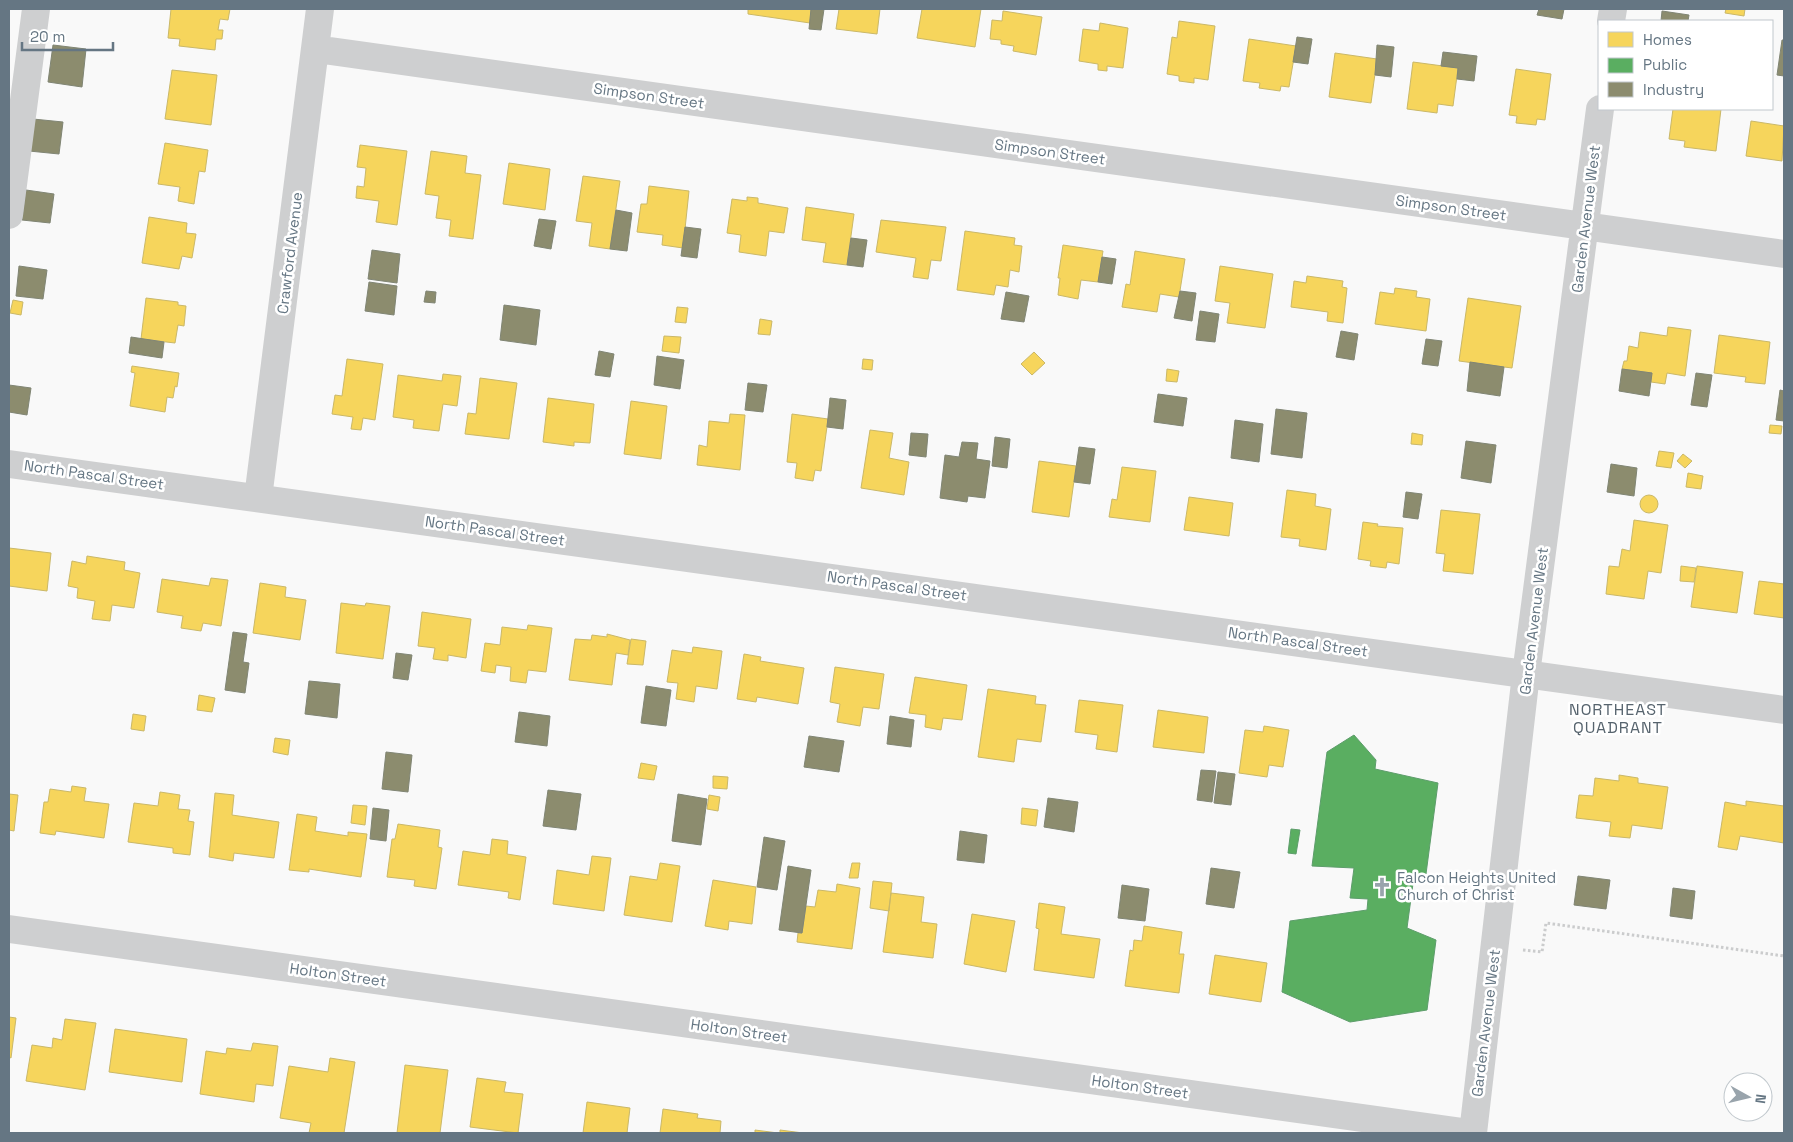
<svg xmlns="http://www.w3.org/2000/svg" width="1793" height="1142" font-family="'Space Grotesk',sans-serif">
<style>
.homes{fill:#f6d55c;stroke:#cab868}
.public{fill:#5aae61;stroke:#5d9d6b}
.industry{fill:#8c8c6e;stroke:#808574}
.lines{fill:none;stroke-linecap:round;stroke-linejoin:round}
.path{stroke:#cbcccd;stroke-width:3;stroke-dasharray:2.5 2.5;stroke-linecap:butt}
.minor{stroke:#cecfd0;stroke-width:28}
.labels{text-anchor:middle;stroke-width:5;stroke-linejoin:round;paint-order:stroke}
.street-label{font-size:15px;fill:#657683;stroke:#fff}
.poi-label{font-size:15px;fill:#657683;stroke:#fff;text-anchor:start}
.neighbourhood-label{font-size:16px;letter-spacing:1px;fill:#57646e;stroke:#fff}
</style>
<rect width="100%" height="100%" fill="#f9f9f9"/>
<path class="homes" d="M171 9H230L228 20 220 19 218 30H223L222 39H216L215 50 179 46 180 39 168 38Z
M748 9H811L810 23 748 14Z
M839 9H880L877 34 836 29Z
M922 9H981L975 47 917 38Z
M1726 9H1745L1744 16 1725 13Z
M1003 11 1042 17 1036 55 1013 51 1014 46 1001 44V40L990 39 992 20 1002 21Z
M1179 21 1215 26 1208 80 1194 78V83L1179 81V76L1167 74 1172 37 1177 38Z
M1100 23 1128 28 1123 68 1107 66V71L1098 70V64L1079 61 1083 29 1099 31Z
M1249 39 1296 46 1289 87 1281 86 1280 91 1259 88 1260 83 1243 81Z
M1335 53 1377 59 1371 103 1329 97Z
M1413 62 1458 68 1453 106 1438 104 1437 113 1407 109Z
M1516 69 1551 74 1545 120 1537 119 1536 125 1516 123 1517 116 1509 115Z
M172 70 217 75 211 125 165 119Z
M1673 109H1721L1716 151 1684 147 1685 141 1669 139Z
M1751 121 1784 126 1782 161 1746 156Z
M165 143 208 150 205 172 199 171 194 204 178 201 180 187 158 184Z
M360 145 407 151 397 225 376 222 379 201 356 198 357 186 364 187 366 168 357 167Z
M431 151 467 156 465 173 481 175 473 239 449 236 451 220 436 218 439 196 425 194Z
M509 163 550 169 545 210 503 204Z
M583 176 620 181 610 249 589 246 592 223 576 221Z
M649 186 689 191 683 248 662 245 663 235 637 232 641 204H647Z
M747 197 758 198V203L788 208 784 233 769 231 766 256 739 252 741 235 727 233 732 199 747 201Z
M806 207 854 214 847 265 823 262 826 243 802 240Z
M149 217 187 223 186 233 196 234 192 258 182 256 179 269 142 263Z
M881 220 946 227 941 261 931 260 928 279 913 277 916 258 876 252Z
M965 231 1015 238 1014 245 1022 246 1019 272 1010 270 1008 287 996 285 994 295 957 290Z
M1063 245 1103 251 1098 282 1081 280 1078 299 1058 295 1060 278H1058Z
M1135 251 1185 259 1179 297 1160 294 1157 312 1122 307 1126 284 1130 285Z
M1220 266 1273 274 1265 328 1227 323 1230 303 1215 301Z
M1307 276 1343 281 1342 287 1347 288 1343 323 1327 321 1328 312 1291 307 1294 281 1306 283Z
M1395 288 1417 291 1416 297 1430 299 1426 331 1375 324 1380 292 1394 294Z
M146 298 178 302V305L186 306 184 326 178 325 175 343 141 339Z
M1468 298 1521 306 1512 368 1459 361Z
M13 300 23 302 21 315 10 313Z
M677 307 688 308 686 323 675 322Z
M760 319 772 321 770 335 758 334Z
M1668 327 1691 330 1685 376 1667 373 1665 384 1651 382 1652 373 1622 369 1624 361H1627L1629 346 1638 348 1640 332 1667 336Z
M1719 335 1770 342 1765 384 1745 382 1746 377 1714 373Z
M664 336 681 337 679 353 662 351Z
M1034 352 1045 363 1032 375 1021 364Z
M347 359 383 364 375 420 363 418 361 430 351 429 353 417 332 414 335 395 342 396Z
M863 359 873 360 872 370 862 369Z
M132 366 179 373 177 387 175 386 173 398 167 397 165 412 130 406 135 373 131 372Z
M1167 369 1179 371 1177 382 1166 381Z
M443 374 461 376 457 406 443 404 439 431 413 428 414 420 393 417 398 375 442 381Z
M480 378 517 383 509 439 465 434 468 413 476 414Z
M548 398 594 404 590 443 574 442V446L543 442Z
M631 401 667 406 661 459 624 454Z
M730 414 745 415 740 470 697 465 699 445 707 447 709 421 729 423Z
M792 414 828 419 821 471 815 470 813 481 795 478 797 463 787 462Z
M1770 425 1782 426 1781 434 1769 433Z
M870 430 893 433 889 458 909 462 904 495 861 488Z
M1412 433 1423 435 1422 445 1411 444Z
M1659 451 1674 453 1671 468 1656 466Z
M1683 454 1692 461 1685 468 1677 461Z
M1039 461 1076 466 1069 517 1032 512Z
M1122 467 1156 471 1150 522 1109 517 1112 499 1117 500Z
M1688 473 1703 476 1701 489 1686 487Z
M1287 490 1316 494 1315 506 1331 509 1326 550 1299 546 1300 539 1281 537Z
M1640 504a9 9 0 1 1 18 0a9 9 0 1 1-18 0Z
M1189 497 1233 503 1229 536 1184 530Z
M1441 510 1480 514 1473 574 1443 571 1445 554 1436 553Z
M1634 520 1668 525 1661 573 1648 571 1644 599 1606 594 1609 566 1619 567 1622 549 1630 551Z
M1363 522 1378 524 1377 526 1403 528 1399 564 1387 562 1386 568 1370 566 1371 561 1358 559Z
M9 548 51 553 47 591 9 586Z
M87 556 125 562 124 570 140 573 134 608 112 605 110 621 92 619 95 601 77 598 78 588 68 586 72 561 86 564Z
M1681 566 1696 568 1694 582 1680 581Z
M1697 566 1743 572 1737 613 1691 607Z
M211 578 228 580 221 626 203 623 201 631 181 628 183 616 157 612 162 579 209 586Z
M1759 581 1784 584V618L1754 614Z
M260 583 286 587 285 597 306 600 300 640 253 633Z
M341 603 365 606 366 603 390 606 383 659 336 653Z
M422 612 471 619 466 658 448 655V661L433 659 435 648 418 646Z
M528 625 552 628 546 672 528 670 526 683 510 681 511 667 496 665 495 673 481 671 485 643 500 645 502 627 527 630Z
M607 634 630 640 628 655 616 653 612 685 569 680 575 639 591 640 592 635 607 637Z
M631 639 646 641 643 665 627 664Z
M693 647 722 651 717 689 696 686 694 702 676 699 678 683 667 682 672 650 692 653Z
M744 654 761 657 760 661 804 668 798 704 757 697 756 702 737 699Z
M835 667 884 674 879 709 863 707 860 726 837 722 840 704 830 702Z
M915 677 967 685 962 720 943 718 941 730 925 727 926 715 909 713Z
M988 689 1036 696 1035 704 1046 705 1041 742 1017 739 1014 762 978 757Z
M199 695 215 698 212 712 197 710Z
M1079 700 1123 705 1117 752 1096 749 1098 735 1075 732Z
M1158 710 1208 717 1204 753 1153 747Z
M133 714 146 716 144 731 131 729Z
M1264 726 1289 730 1283 767 1269 765 1267 777 1239 773 1245 730 1263 732Z
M275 738 290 740 288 755 273 752Z
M641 763 657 766 654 780 638 778Z
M1619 775 1638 778V783L1668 787 1662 829 1632 825 1630 838 1609 836 1611 822 1576 818 1579 795 1593 796 1595 778 1619 781Z
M713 776 728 777 727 789 713 788Z
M72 786 86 788 84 801 109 804 104 838 56 831 55 835 40 833 44 802H48L50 789 71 792Z
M160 792 180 795 178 809 190 810 188 821 194 822 190 855 173 853V848L128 842 134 803 158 806Z
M215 793 234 795 232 815 279 822 274 858 234 853 233 861 209 857Z
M9 794 18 795 14 831 9 830Z
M709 795 720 797 718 811 707 809Z
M1746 801 1784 806V843L1740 836 1737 850 1718 847 1725 802 1746 806Z
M353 805 367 806 365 825 351 823Z
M1022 808 1038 810 1036 826 1021 824Z
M297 814 317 817 315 831 348 836V832L367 834 361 877 309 869V872L289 870Z
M398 824 440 830 438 847 442 848 436 889 414 886 415 880 387 877 392 839H395Z
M492 839 508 841 507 854 526 857 520 900 508 898 509 892 458 885 463 851 490 855Z
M592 856 611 858 604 911 553 904 557 870 589 875Z
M660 863 680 866 672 922 624 915 630 876 657 880Z
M852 863H860L858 878H849Z
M713 880 756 887 752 924 729 921 728 930 705 926Z
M873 881 892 883 889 911 870 908Z
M837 884 860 888 852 949 797 942 798 933H802L806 906 815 907 818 890 836 892Z
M891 893 924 897 921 922 937 924 933 958 883 952Z
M1039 903 1065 907 1061 934 1100 939 1094 978 1034 970 1039 929 1036 928Z
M972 914 1015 921 1006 972 964 964Z
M1144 926 1182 932 1179 954H1184L1179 993 1125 986 1130 950 1133 951 1134 940 1142 941Z
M1215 955 1267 963 1261 1002 1209 994Z
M9 1017 16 1018 11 1058 9 1057Z
M65 1019 96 1023 85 1090 26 1081 32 1045 52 1048 53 1038 62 1040Z
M115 1029 187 1039 182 1082 109 1072Z
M253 1043 278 1046 273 1086 256 1084 254 1102 200 1094 206 1051 226 1054 227 1048 251 1051Z
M330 1058 355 1062 344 1133H309L311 1123 280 1118 289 1066 328 1072Z
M405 1065 448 1070 440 1133H397Z
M477 1078 506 1082 504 1092 523 1094 518 1133 470 1127Z
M587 1102 630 1108 627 1133H583Z
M663 1109 698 1114 697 1118 721 1121 720 1133H660Z
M755 1130 778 1133H755Z
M780 1130 803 1133H780Z"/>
<path class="public" d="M1354 735 1376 760 1375 769 1438 783 1426 874 1414 876 1407 928 1436 940 1427 1010 1350 1022 1282 992 1290 921 1367 910 1368 899 1350 898 1354 868 1312 866 1327 752Z
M1291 829 1300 830 1296 854 1288 853Z"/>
<path class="industry" d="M811 9H824L821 30 809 29Z
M1539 9H1564L1562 19 1537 15Z
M1662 11 1689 15 1688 21H1661Z
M1297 37 1312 39 1308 64 1293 62Z
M1782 40H1784V76L1777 75Z
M53 45 86 49 82 87 48 82Z
M1377 45 1394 47 1391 77 1375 75Z
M1443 52 1477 56 1474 81 1457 79 1458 68 1441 66Z
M33 119 63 122 59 154 29 151Z
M26 190 54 194 50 223 22 220Z
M616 210 632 213 627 251 610 249Z
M539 219 556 221 551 249 534 246Z
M685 227 701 229 697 258 681 256Z
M851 238 867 240 863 267 847 265Z
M372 250 400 254 397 283 368 279Z
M1102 257 1116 259 1112 284 1098 282Z
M19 266 47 270 43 299 16 296Z
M369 282 397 286 394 315 365 311Z
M426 291 436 292 435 303 424 302Z
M1180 291 1196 293 1192 321 1174 318Z
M1006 292 1029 296 1024 322 1001 319Z
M504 305 540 310 536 345 500 340Z
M1200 311 1219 314 1215 342 1196 340Z
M1341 331 1358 334 1354 360 1336 357Z
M131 337 164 342 162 358 129 353Z
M1426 339 1442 341 1438 366 1422 364Z
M599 351 614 354 610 377 595 375Z
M657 356 684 360 680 389 654 385Z
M1470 362 1504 367 1500 396 1467 391Z
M1622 369 1652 373 1649 396 1619 391Z
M1696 373 1712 375 1707 407 1691 405Z
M748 383 767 385 763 412 745 410Z
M9 385 31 388 27 415 9 412Z
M1780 390 1784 391V421L1776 420Z
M1158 394 1187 398 1183 426 1154 422Z
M830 398 846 400 843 429 827 427Z
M1276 409 1307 413 1302 458 1271 454Z
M1235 420 1263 424 1259 462 1231 458Z
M911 433 928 434 926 457 909 455Z
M995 437 1010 439 1007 468 992 466Z
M1466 441 1496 445 1491 483 1461 478Z
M962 442 978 443 976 459 990 461 985 498 968 496 967 502 940 498 945 455 959 457Z
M1079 447 1095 449 1090 484 1074 482Z
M1611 464 1637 468 1634 496 1607 492Z
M1406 492 1422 494 1418 519 1403 517Z
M233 632 247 634 243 662 249 663 245 693 225 690Z
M396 653 412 655 408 680 393 678Z
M309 681 340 684 337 718 305 714Z
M646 686 671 690 666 726 641 723Z
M519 712 550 716 547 746 515 742Z
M890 716 914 720 911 747 887 744Z
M809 736 844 741 839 772 804 767Z
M386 752 412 755 408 792 382 789Z
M1201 770 1216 771 1212 802 1197 800Z
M1218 772 1235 774 1231 805 1214 803Z
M548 790 581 794 576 830 543 826Z
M678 794 707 799 701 845 672 841Z
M1048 798 1078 802 1074 832 1044 827Z
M373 808 389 810 386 841 370 839Z
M960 831 987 835 984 863 957 860Z
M764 837 785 841 777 890 757 887Z
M788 866 811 870 802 933 779 930Z
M1211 868 1240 872 1234 908 1206 904Z
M1578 876 1610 880 1606 909 1574 905Z
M1122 885 1149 889 1145 921 1118 918Z
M1673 888 1695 891 1692 919 1670 916Z"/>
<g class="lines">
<path class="path" d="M1523 950 1542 952 1546 923 1784 956"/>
<path class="minor" d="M1611 21 1613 9
M316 49 1784 254
M9 215 36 9
M9 464 1784 710
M258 498 320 9
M9 929 1470 1133
M1473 1133 1526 674 1600 109"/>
</g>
<defs>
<symbol id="church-bare" viewBox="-9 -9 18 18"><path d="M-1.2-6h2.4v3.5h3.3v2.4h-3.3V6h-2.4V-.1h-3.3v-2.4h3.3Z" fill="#99a4ac" stroke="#fff" stroke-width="2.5" paint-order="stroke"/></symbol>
</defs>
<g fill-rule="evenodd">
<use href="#church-bare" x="1368" y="873" width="28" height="28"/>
</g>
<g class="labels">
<g class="street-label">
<text transform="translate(649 96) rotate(8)" y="5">Simpson Street</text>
<text transform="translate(1050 152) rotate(8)" y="5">Simpson Street</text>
<text transform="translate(1451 208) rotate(8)" y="5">Simpson Street</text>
<text transform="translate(1586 219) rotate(-83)" y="5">Garden Avenue West</text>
<text transform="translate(290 253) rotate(-83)" y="5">Crawford Avenue</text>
<text transform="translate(94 475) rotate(8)" y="5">North Pascal Street</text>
<text transform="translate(495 531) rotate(8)" y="5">North Pascal Street</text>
<text transform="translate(897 586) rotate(8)" y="5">North Pascal Street</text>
<text transform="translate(1534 621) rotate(-83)" y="5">Garden Avenue West</text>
<text transform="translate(1298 642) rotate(8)" y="5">North Pascal Street</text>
<text transform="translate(338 975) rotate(8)" y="5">Holton Street</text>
<text transform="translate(1486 1023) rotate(-83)" y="5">Garden Avenue West</text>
<text transform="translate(739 1031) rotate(8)" y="5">Holton Street</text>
<text transform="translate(1140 1087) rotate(8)" y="5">Holton Street</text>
</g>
<g class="poi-label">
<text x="1397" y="883">Falcon Heights United<tspan x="1397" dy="17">Church of Christ</tspan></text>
</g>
<g class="neighbourhood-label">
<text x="1618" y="715">NORTHEAST<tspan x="1618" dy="18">QUADRANT</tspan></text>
</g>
</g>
<rect width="1793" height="1142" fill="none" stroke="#657683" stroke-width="20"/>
<rect x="1598" y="20" width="175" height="90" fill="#ffffff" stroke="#c1c8cd"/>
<rect x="1608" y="32" width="25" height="15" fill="#f6d55c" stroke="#c1c8cd"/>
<text x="1643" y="45" font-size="15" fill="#657683">Homes</text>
<rect x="1608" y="58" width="25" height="15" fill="#5aae61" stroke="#c1c8cd"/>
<text x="1643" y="70" font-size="15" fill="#657683">Public</text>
<rect x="1608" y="82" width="25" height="15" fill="#8c8c6e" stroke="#c1c8cd"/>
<text x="1643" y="95" font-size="15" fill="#657683">Industry</text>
<g transform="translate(1748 1097) rotate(98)"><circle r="24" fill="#ffffff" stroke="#c1c8cd"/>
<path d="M0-4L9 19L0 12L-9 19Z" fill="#99a4ac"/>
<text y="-8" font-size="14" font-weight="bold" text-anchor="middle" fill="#657683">N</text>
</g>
<path d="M22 42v8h91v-8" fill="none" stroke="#657683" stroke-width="2.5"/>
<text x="30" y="42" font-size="15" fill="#657683" stroke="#ffffff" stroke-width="4" paint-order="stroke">20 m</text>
</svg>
